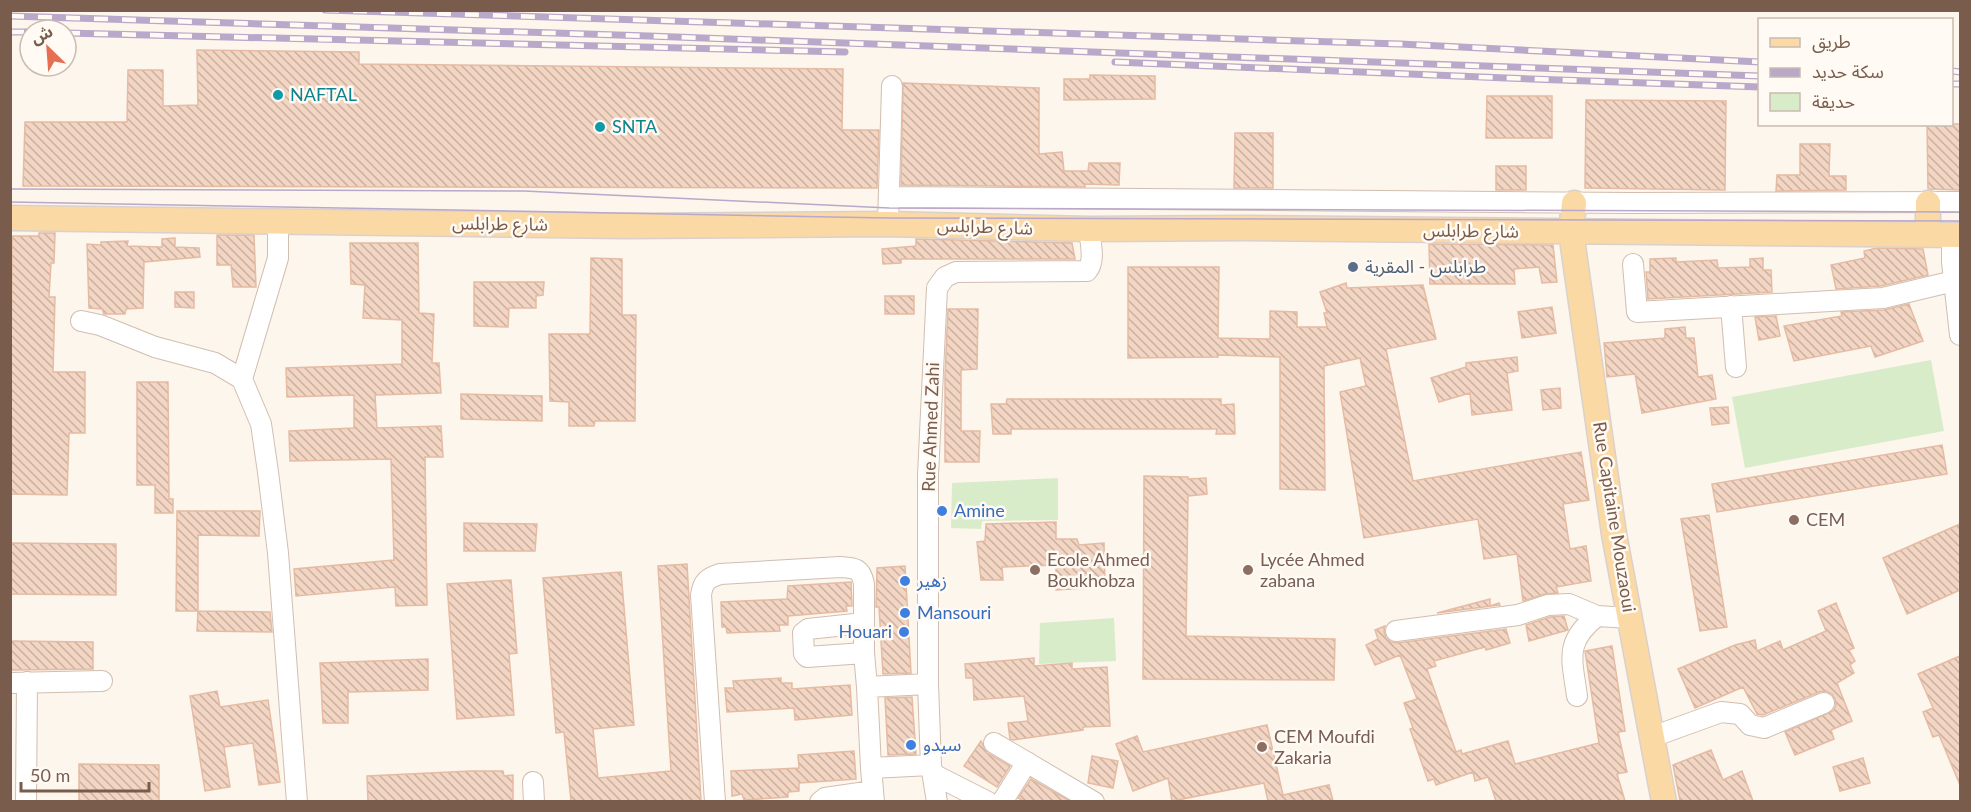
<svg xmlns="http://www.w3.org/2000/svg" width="1971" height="812" font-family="Lato,'Noto Sans Arabic',sans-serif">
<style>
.green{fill:#d8ecc9}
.building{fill:url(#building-back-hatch);stroke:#e6bba3;stroke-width:1.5}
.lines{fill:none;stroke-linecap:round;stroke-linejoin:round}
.minor-casing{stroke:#d1beb0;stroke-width:22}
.major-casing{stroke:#dad1cd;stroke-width:27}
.minor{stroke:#fff;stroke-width:20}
.major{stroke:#fbd9a5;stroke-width:24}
.tram{stroke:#b9a8c9;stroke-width:1.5}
.rail-casing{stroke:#b9a8c9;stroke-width:7}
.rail{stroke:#fffaf3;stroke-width:4.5;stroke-dasharray:14;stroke-linecap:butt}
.culture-dot{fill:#0f9aa8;stroke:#fffaf3;stroke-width:2}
.service-dot{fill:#5c6f8a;stroke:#fffaf3;stroke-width:2}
.shop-dot{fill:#3f7fe0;stroke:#fffaf3;stroke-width:2}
.education-dot{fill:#8d6e63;stroke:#fffaf3;stroke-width:2}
.labels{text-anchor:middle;stroke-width:5;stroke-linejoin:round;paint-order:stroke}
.culture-label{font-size:18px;fill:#0d838f;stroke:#fffaf3;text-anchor:start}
.street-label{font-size:18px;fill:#7a5c4d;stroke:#fffaf3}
.service-label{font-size:18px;fill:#4e5e75;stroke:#fffaf3;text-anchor:start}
.shop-label{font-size:18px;fill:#366cbe;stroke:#fffaf3;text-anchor:start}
.education-label{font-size:18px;fill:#785e54;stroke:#fffaf3;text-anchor:start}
</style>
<defs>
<pattern id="building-back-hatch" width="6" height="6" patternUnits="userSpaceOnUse" patternTransform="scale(1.5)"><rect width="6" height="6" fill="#f3d5c3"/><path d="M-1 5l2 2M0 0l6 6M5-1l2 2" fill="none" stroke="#cab0a1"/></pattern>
</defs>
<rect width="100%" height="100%" fill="#fdf6ec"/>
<path class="green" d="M1931 360 1944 431 1745 468 1732 397Z
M1058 478V520L982 521 981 529 951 528 952 483Z
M1114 618 1116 661 1039 664 1040 623Z"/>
<path class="building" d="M197 50 359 52V64L843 69 842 130H879L877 188 23 186 25 122H127L128 70H163V106L198 105Z
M1090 75 1155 76V99L1064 100V79H1090Z
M903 83 1039 88V154L1062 152 1064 171H1088L1089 163H1120L1119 185 1085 184V187L901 185Z
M1487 96H1552V138H1486Z
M1586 100 1726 101 1725 190 1585 188Z
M1927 124H1960V190L1928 189Z
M1235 133H1273V188H1234Z
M1800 144H1830L1829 176H1846V190L1776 191 1777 175H1800Z
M1496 166H1526V190H1496Z
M39 233H55L54 263H51L49 297H55L53 372H85V433H69L67 495 10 494 12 236H39Z
M217 235H254L256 287H233L231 265H217Z
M175 238V247L199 248 200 257 144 262 143 308 126 309 125 314H104L102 309 89 308 87 244 101 245V242L128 241 127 246 162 247V239Z
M916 239 1072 243 1075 259H901V263L883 264 882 249 916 246Z
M350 243H418L419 313 434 314 432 363H439L441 393 375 395 377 428 441 426 443 457H425L427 605 396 606 395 587 296 596 294 569 394 560 391 459 290 461 289 431 354 428V395L287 397 286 368 402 364V320L363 318 365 285 351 284Z
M1429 244 1553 245 1557 282 1542 283 1539 267 1514 269 1515 284H1430Z
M1877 248 1923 249 1928 275 1881 286 1836 289 1831 265 1865 258 1864 251Z
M591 258 622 259V315H636L635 421H595L594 426H569V402L550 401 549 334H590Z
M1676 258V262L1717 260 1718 268 1750 267V259L1763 258V270H1771L1772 292 1648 299 1646 272H1650V259Z
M1128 267H1219L1218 338 1270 339V311L1297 312V327H1327L1324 313H1327L1320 292 1346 283 1347 288 1423 285 1436 339 1386 349 1413 481 1581 452 1589 500 1563 504 1570 549 1586 546 1591 581 1556 587 1558 593 1545 594 1523 601 1517 554 1484 559 1478 519 1364 538 1340 392 1366 386 1360 358 1324 366 1325 490 1280 489V357L1217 355 1218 357 1128 358Z
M474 282H544L543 295 536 296V308H509L508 327 474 326Z
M175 292H194V308L175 307Z
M885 296H914V314H885Z
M1909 304 1923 341 1875 357 1871 346 1794 361 1784 326 1842 316 1841 312 1884 310Z
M1552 307 1556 333 1522 338 1518 312Z
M948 309H978L977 369 961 370V431H980L979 462H945V376Z
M1776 316 1780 336 1759 340 1755 317Z
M1685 327 1686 338H1694L1698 377 1712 375 1716 399 1642 413 1635 374 1607 377 1604 343 1665 338V329Z
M1517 357 1518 371 1507 373 1512 410 1472 415 1470 393 1439 402 1431 378 1466 367V363Z
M137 382H168L169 499H173V513H155V485H137Z
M1560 388 1561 408 1543 410 1541 390Z
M461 394 542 396V421L461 419Z
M1007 399H1221V405L1234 404 1235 434H1216L1217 429H1011V434H993L991 404H1006Z
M1728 407 1729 423 1712 425 1710 408Z
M1942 445 1947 474 1717 512 1712 484Z
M1144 476 1188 477V479L1206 478 1207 494 1188 496 1186 636 1335 639 1334 680 1143 679Z
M177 511H260L259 536 198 535V611H176Z
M1709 515 1727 627 1700 631 1681 519Z
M1056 522V539H1077L1079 545 1104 543 1105 587 1056 590V565L1002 567 1003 580H981L977 542 985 541 986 524Z
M464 523 537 524 535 551H464Z
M1960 524V590L1907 614 1883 558Z
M10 543 116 544V595L10 594Z
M687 564 701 801H571L564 732 556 733 543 578 621 572 634 725 593 729 598 778 671 771 658 566Z
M905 566 911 673 883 674 879 607H876L877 568Z
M511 580 517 653 509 654 514 715 457 719 447 584Z
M851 582 852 606H846L847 611 788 616V625H779L780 631 727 633 726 627H722L721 602 787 599 788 586Z
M1490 599V606L1499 603 1500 605 1437 613Z
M1836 603 1854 648 1849 650 1855 661 1850 665 1854 673 1837 683 1852 721 1831 730 1834 739 1795 755 1785 732 1833 711 1836 705 1835 699 1832 694 1826 691 1819 692 1763 715 1757 714 1743 687 1695 708 1678 669 1735 645 1755 640 1757 651 1780 641 1783 650 1826 631 1818 611Z
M198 611 270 612 272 632 197 631Z
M1564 616 1568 630 1529 641 1526 625 1550 617Z
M1385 626 1384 632 1386 638 1391 642 1397 643 1506 629 1510 643 1486 650 1485 647 1434 661 1436 666 1427 669 1456 752 1461 750 1462 754 1508 741 1515 764 1599 743 1585 651 1612 646 1625 731 1618 732 1627 772 1617 774 1625 801H1496L1488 777 1475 781 1473 772 1436 785 1434 779 1428 781 1410 729 1413 728 1404 703 1417 699 1400 655 1375 665 1366 645 1378 639 1375 630Z
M10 641 93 642V669L10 670Z
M1960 656V785L1939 735 1933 737 1923 712 1933 708 1918 674Z
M1034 658V666L1072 663V669L1107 667 1110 726 1083 727V730L1013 740 1010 739 1008 723 1028 721 1024 696 974 700 973 678H966L965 664Z
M428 659V690L348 692V723H323L320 663Z
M781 678V683H792V689L850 685 852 715 795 720 794 708 727 712 725 688H734L733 681Z
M217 691 220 707 268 700 280 782 259 785 253 743 224 747 230 787 205 791 190 696Z
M912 697 916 754 888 755 885 698Z
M1267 725 1283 795 1329 785 1333 801H1268L1264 783 1172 801 1168 778 1133 791 1116 744 1137 736 1143 752Z
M981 741 987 753 1010 766 997 787 964 766Z
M1711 750 1723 780 1742 771 1753 801H1680L1673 765Z
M854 751 856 779 799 783V791L788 792V797L744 800 742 794 732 796 731 771 799 768 798 755Z
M1092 756 1118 761 1113 788 1088 783Z
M1863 758 1870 783 1840 791 1833 767Z
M79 764 159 765V801H79Z
M471 771H503L504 776 513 775V801H368L367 776Z
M1031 779 1070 801H1024L1018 798Z"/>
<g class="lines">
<defs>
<path id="minor" d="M889 197 1631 203 1960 202
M278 221V258L242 379 261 424 268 472 278 553 297 802
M888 224 892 86
M1952 235V262L1960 335
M1633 264 1637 312 1883 298 1954 281
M1731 306 1736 367
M81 321 100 325 155 347 215 363 242 379
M864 623 808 629 803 633 804 654 807 657 864 653
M1396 631 1518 615 1548 605 1569 604 1597 616 1630 618
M10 683 102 681
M867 687 871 768
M1577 696C1572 659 1564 642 1597 616
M1652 737 1721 712 1740 714 1750 725 1764 728 1824 703
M994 743 1094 802
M933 774 988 802
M533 782 534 802
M26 802 27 682
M715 802 701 595C703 581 708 578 720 574L840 567C855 568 861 568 864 584V653L867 687 928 684
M820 802 825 798 873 791
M874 802 871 768 931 765
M937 802 931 765 928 684V475L937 288 945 277 956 272 1087 271C1096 261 1090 242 1089 229
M1002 802 1027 762"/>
<path id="major" d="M1574 203 1571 232 1614 534 1664 802
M10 218 624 226 888 224 1089 229 1246 228 1960 235
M1928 234V203"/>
</defs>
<use href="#minor" class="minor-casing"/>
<use href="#major" class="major-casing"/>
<use href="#minor" class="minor"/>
<use href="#major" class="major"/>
<path class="tram" d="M10 189 524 191 889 208 1960 212
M10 202 889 218 1960 221"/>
<defs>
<path id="rail" d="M325 10 1400 44 1760 62
M10 16 649 36 1760 76
M10 32H30
M66 33 845 52
M1115 62 1506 78 1760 87
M1952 71 1960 72
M1952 84H1960"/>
</defs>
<use href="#rail" class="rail-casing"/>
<use href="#rail" class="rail"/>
</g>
<g class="culture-dot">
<circle cx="278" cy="95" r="6"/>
<circle cx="600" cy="127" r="6"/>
</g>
<circle class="service-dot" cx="1353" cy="267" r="6"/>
<g class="shop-dot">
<circle cx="942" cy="511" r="6"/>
<circle cx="905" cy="581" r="6"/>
<circle cx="905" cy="613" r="6"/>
<circle cx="904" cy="632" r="6"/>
<circle cx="911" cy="745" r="6"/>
</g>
<g class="education-dot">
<circle cx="1794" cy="520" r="6"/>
<circle cx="1035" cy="570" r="6"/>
<circle cx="1248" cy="570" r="6"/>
<circle cx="1262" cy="747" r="6"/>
</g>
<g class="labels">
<g class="culture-label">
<text x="290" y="101">NAFTAL</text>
<text x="612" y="133">SNTA</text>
</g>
<g class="street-label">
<text transform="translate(500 224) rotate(1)" y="6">شارع طرابلس</text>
<text transform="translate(985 227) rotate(2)" y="6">شارع طرابلس</text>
<text transform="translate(1471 231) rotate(1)" y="6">شارع طرابلس</text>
<text transform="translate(931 427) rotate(-88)" y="6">Rue Ahmed Zahi</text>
<text transform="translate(1614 517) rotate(81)" y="6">Rue Capitaine Mouzaoui</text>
</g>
<g class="service-label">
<text x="1365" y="273">طرابلس - المقرية</text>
</g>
<g class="shop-label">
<text x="954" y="517">Amine</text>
<text x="917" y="587">زهير</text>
<text x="917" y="619">Mansouri</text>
<text x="892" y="638" text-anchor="end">Houari</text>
<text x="923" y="751">سيدو</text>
</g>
<g class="education-label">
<text x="1806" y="526">CEM</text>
<text x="1047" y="566">Ecole Ahmed<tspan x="1047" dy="21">Boukhobza</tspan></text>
<text x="1260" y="566">Lycée Ahmed<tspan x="1260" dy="21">zabana</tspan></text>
<text x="1274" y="743">CEM Moufdi<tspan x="1274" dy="21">Zakaria</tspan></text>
</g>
</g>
<rect width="1971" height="812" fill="none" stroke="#7a5c4d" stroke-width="24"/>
<rect x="1758" y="18" width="195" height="108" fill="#fffaf3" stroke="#cabbb1" stroke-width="1.5"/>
<rect x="1770" y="38" width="30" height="9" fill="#fbd9a5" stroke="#cabbb1" stroke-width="1.5"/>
<text x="1812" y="48" font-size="18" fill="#7a5c4d">طريق</text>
<rect x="1770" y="68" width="30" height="9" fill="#b9a8c9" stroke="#cabbb1" stroke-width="1.5"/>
<text x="1812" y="78" font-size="18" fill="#7a5c4d">سكة حديد</text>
<rect x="1770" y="93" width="30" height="18" fill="#d8ecc9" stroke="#cabbb1" stroke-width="1.5"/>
<text x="1812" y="108" font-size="18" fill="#7a5c4d">حديقة</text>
<g transform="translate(48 48) rotate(335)"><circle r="28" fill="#fffaf3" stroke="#cabbb1" stroke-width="1.5"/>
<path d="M0-4.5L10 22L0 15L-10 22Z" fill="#e76f51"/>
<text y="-9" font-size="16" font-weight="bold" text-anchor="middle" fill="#7a5c4d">ش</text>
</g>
<path d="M21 782v9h128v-9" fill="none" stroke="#7a5c4d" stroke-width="3"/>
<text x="30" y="782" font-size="18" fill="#7a5c4d" stroke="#fffaf3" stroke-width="4.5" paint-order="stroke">50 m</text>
</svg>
